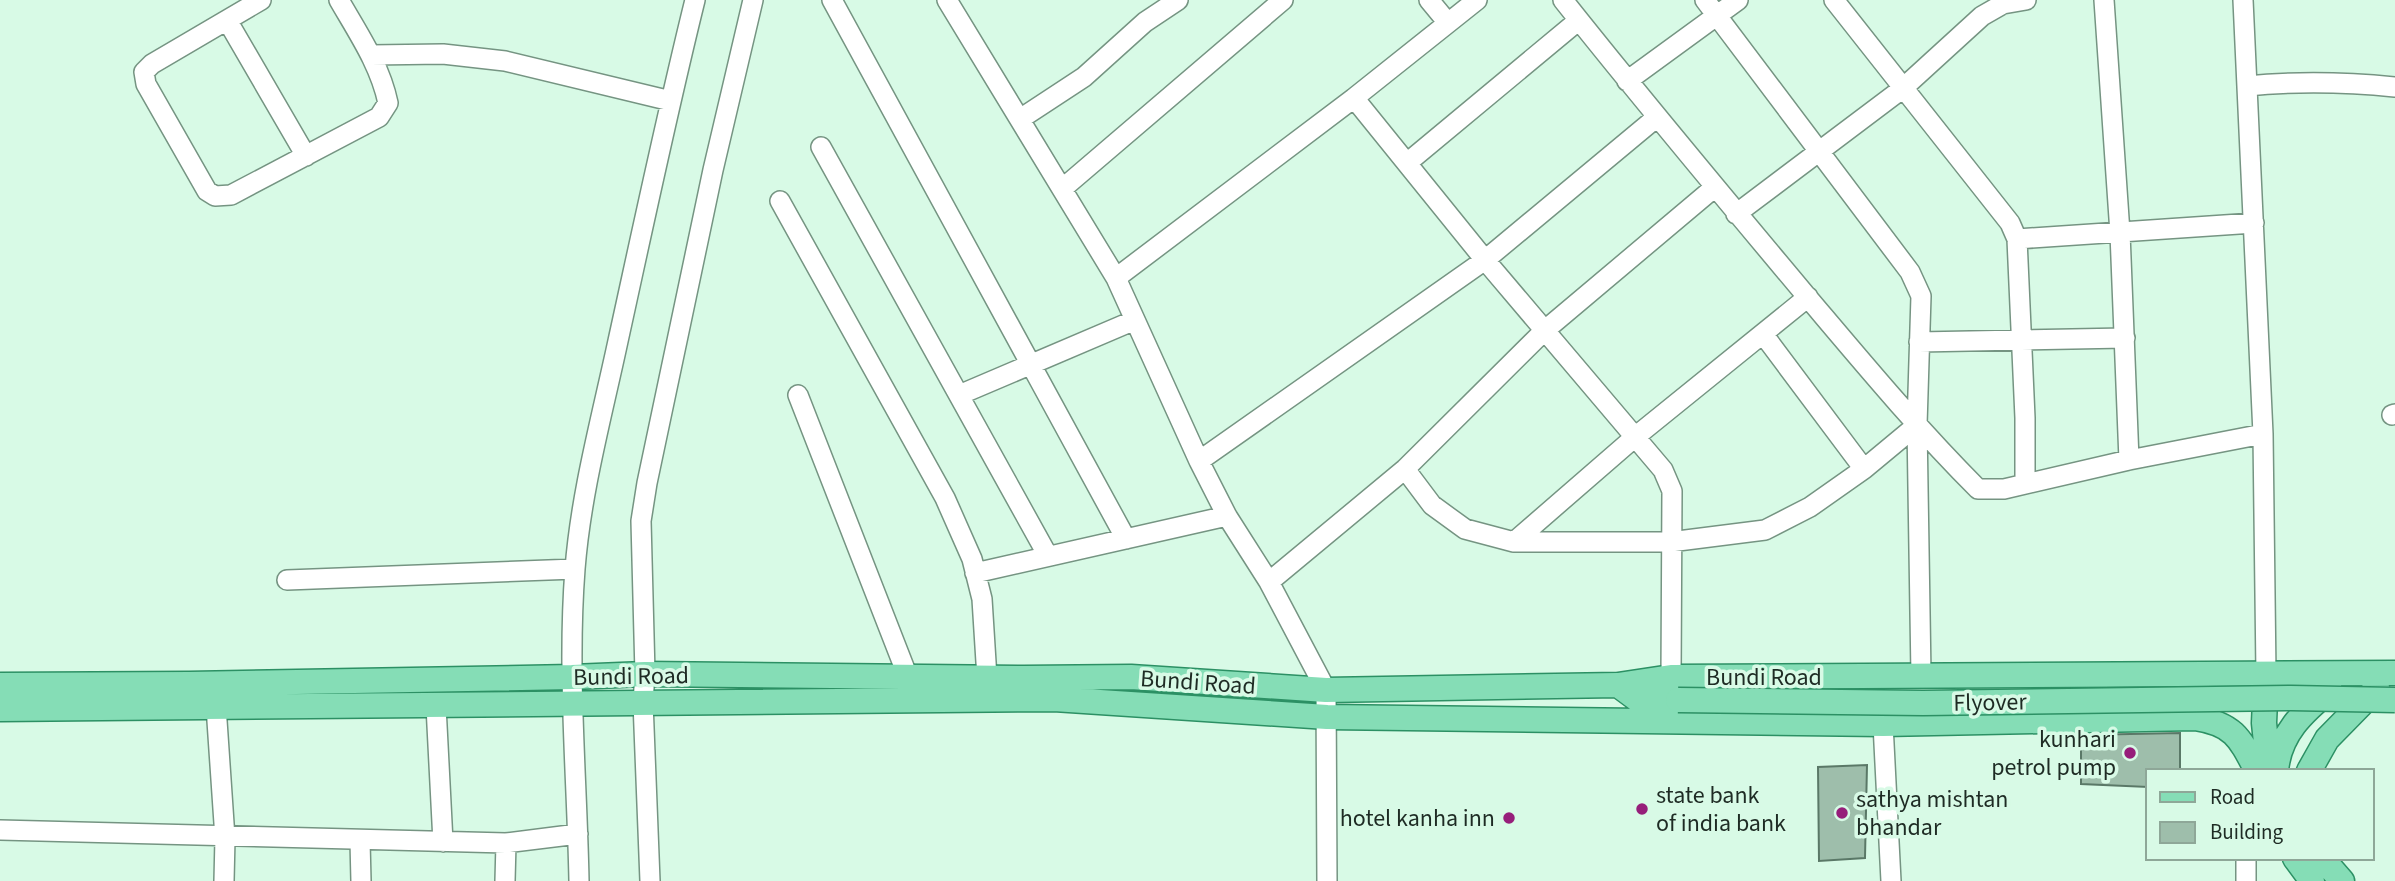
<svg xmlns="http://www.w3.org/2000/svg" width="2395" height="881" font-family="'Source Sans 3',sans-serif">
<style>
.building{fill:#9ebeab;stroke:#5a7867;stroke-width:2}
.lines{fill:none;stroke-linecap:round;stroke-linejoin:round}
.minor-casing{stroke:#759482;stroke-width:22}
.major-casing{stroke:#2c9064;stroke-width:27}
.minor{stroke:#fff;stroke-width:19}
.major{stroke:#85ddb6;stroke-width:24}
.major-bridge-casing{stroke:#2c9064;stroke-width:27;stroke-linecap:butt}
.major-bridge{stroke:#85ddb6;stroke-width:24}
.poi-dot{fill:#961e7a;stroke:#d8fae6;stroke-width:2.5}
.labels{text-anchor:middle;stroke-width:7;stroke-linejoin:round;paint-order:stroke}
.street-label{font-size:24px;fill:#1e2b24;stroke:#d8fae6}
.poi-label{font-size:24px;fill:#1e2b24;stroke:#d8fae6;text-anchor:end}
</style>
<rect width="100%" height="100%" fill="#d8fae6"/>
<path class="building" d="M2180 733V771H2148V787L2081 784V735Z
M1867 765 1865 858 1819 861 1818 767Z"/>
<g class="lines">
<defs>
<path id="minor" d="M261 0 152 64 144 72 146 84 207 191 215 196 231 195 379 117 388 103C380 65 358 33 339 0
M832 0 1126 539
M947 0 1116 278
M1429 0 1448 23
M1477 0 1354 98 1485 260 1663 470 1672 491 1671 677
M1563 0C1643 101 1726 200 1809 299 1864 364 1918 429 1978 489H2004L2129 460 2263 434
M1705 0 1910 272 1921 296 1917 425 1921 675
M1834 0 2010 223 2017 239 2025 418V484
M2104 0 2120 233 2129 460
M2243 0 2263 434 2266 674
M227 20 306 156
M371 55 443 54 505 61 671 101
M1627 81 1738 0
M2247 86C2297 81 2345 82 2395 87
M1020 119 1084 77 1145 22 1178 0
M821 147 1048 556
M1407 163 1579 20
M1062 189 1283 0
M780 201 945 498 972 559 982 599 987 678
M1736 214 1902 89 1982 16 2003 4 2026 0
M2017 239 2254 223
M1763 334 1864 469
M1919 342 2125 338
M798 395 908 677
M959 395 1135 320
M2392 415 2395 414
M1199 461 1485 260 1657 117
M1405 469 1432 505 1465 529 1514 542H1670L1765 530 1810 507 1864 469 1917 425
M1514 542 1635 437 1808 297
M975 573 1227 516
M287 580 575 569
M1269 582 1405 469 1544 331 1715 187
M216 706 225 838 224 881
M436 706 443 842
M1883 724 1891 881
M0 830 506 843 578 834
M360 841 361 881
M2246 858V881
M505 881 506 843
M579 881C577 777 567 673 575 569 581 492 602 416 618 341 643 227 667 113 695 0
M650 881 643 702 645 674 641 521 647 483 713 170 753 0
M1327 881 1326 690 1269 582 1227 516 1199 461 1116 278 1354 98"/>
<path id="major" d="M2266 678 2264 723 2269 771
M0 685 189 684 572 677 645 674 1024 678 1131 677 1326 690 1618 685 1671 677 2395 673
M1618 685 1637 699 1678 700
M0 709 1054 699 1327 717 1883 724 2195 718C2234 724 2240 738 2257 771
M2276 771C2279 734 2303 712 2330 690
M2309 771 2327 739 2377 688
M2295 858 2312 881
M2322 858 2342 881"/>
</defs>
<use href="#minor" class="minor-casing"/>
<use href="#major" class="major-casing"/>
<use href="#minor" class="minor"/>
<use href="#major" class="major"/>
<defs>
<path id="major-bridge" d="M1678 700 1923 703 2291 698 2395 700"/>
</defs>
<use href="#major-bridge" class="major-bridge-casing"/>
<use href="#major-bridge" class="major-bridge"/>
</g>
<g class="poi-dot">
<circle cx="2130" cy="753" r="7"/>
<circle cx="1642" cy="809" r="7"/>
<circle cx="1842" cy="813" r="7"/>
<circle cx="1509" cy="818" r="7"/>
</g>
<g class="labels">
<g class="street-label">
<text transform="translate(631 676) rotate(-1)" y="8">Bundi Road</text>
<text x="1764" y="685">Bundi Road</text>
<text transform="translate(1198 682) rotate(4)" y="8">Bundi Road</text>
<text transform="translate(1990 702) rotate(-1)" y="8">Flyover</text>
</g>
<g class="poi-label">
<text x="2116" y="747">kunhari<tspan x="2116" dy="28">petrol pump</tspan></text>
<text x="1656" y="803" text-anchor="start">state bank<tspan x="1656" dy="28">of india bank</tspan></text>
<text x="1856" y="807" text-anchor="start">sathya mishtan<tspan x="1856" dy="28">bhandar</tspan></text>
<text x="1495" y="826">hotel kanha inn</text>
</g>
</g>
<rect x="2146" y="769" width="228" height="91" fill="#d8fae6" stroke="#8ea798" stroke-width="2"/>
<rect x="2160" y="792" width="35" height="10" fill="#85ddb6" stroke="#8ea798" stroke-width="2"/>
<text x="2210" y="804" font-size="21" fill="#1e2b24">Road</text>
<rect x="2160" y="822" width="35" height="21" fill="#9ebeab" stroke="#8ea798" stroke-width="2"/>
<text x="2210" y="839" font-size="21" fill="#1e2b24">Building</text>
</svg>
